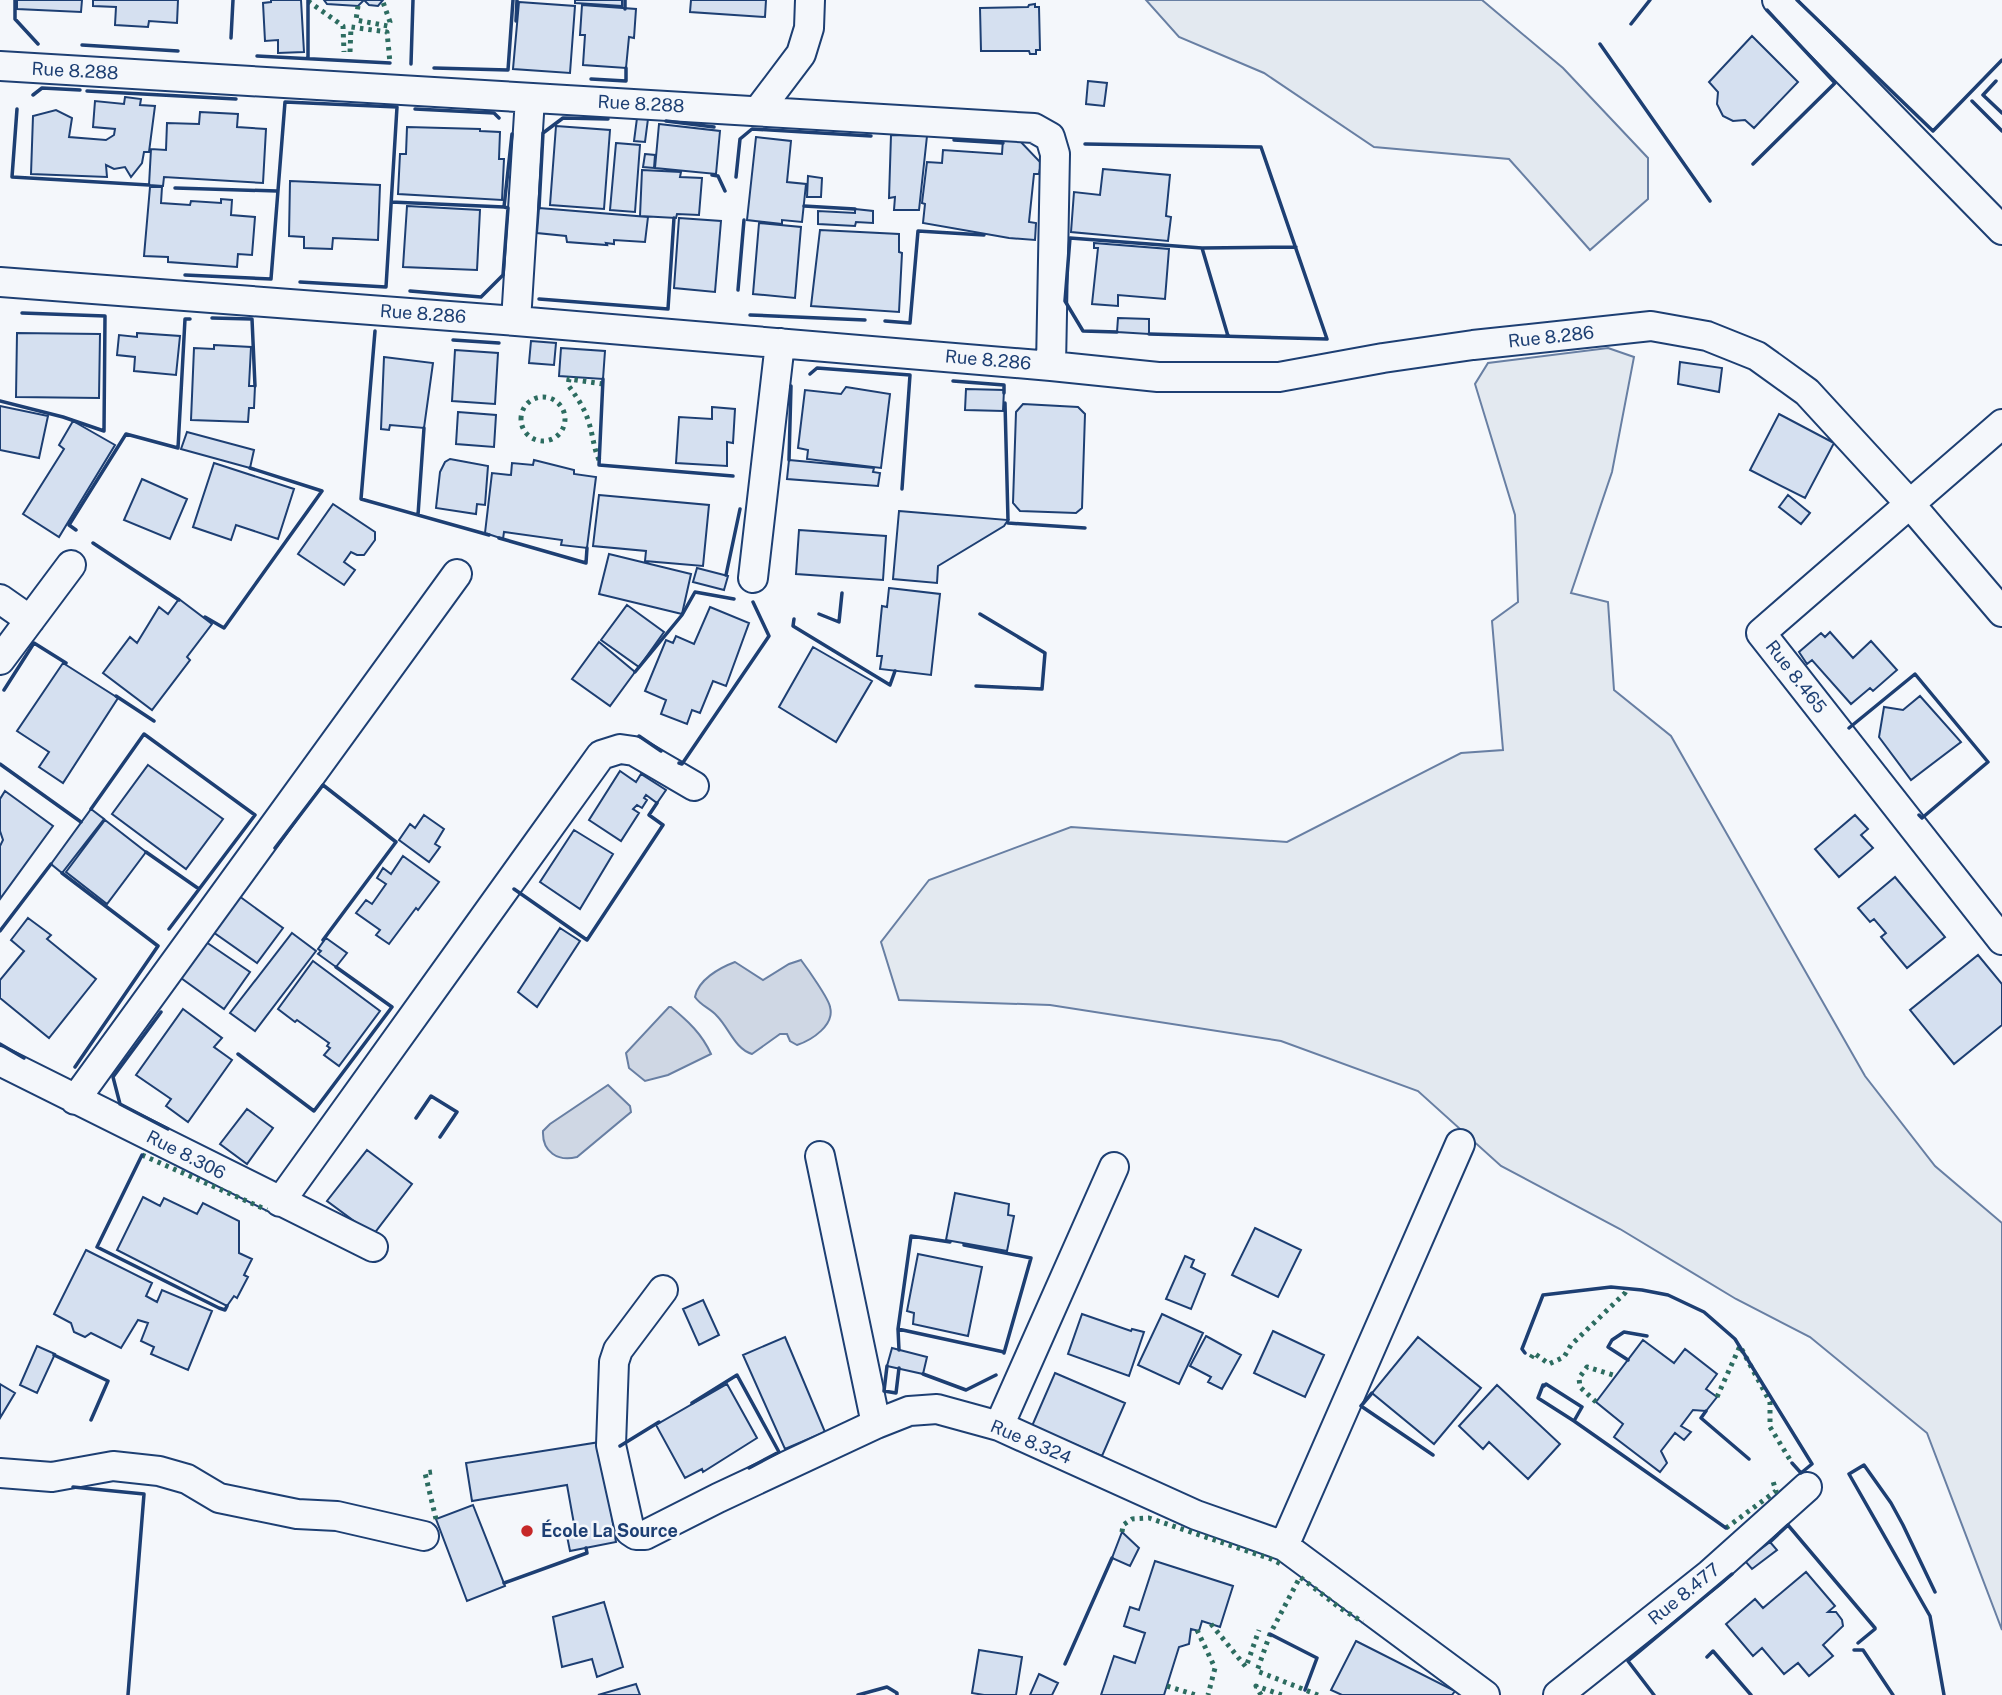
<svg xmlns="http://www.w3.org/2000/svg" width="2002" height="1695" font-family="'Public Sans',sans-serif">
<style>
.green{fill:#e3e9f0;stroke:#687fa3;stroke-width:2}
.water{fill:#cfd7e4;stroke:#687fa3;stroke-width:2}
.building{fill:#d5e0f0;stroke:#1d3f73;stroke-width:2}
.lines{fill:none;stroke-linecap:round;stroke-linejoin:round}
.street-casing{stroke:#1d3f73;stroke-width:32}
.street{stroke:#f4f7fb;stroke-width:28}
.hedge{stroke:#2c6c60;stroke-width:5;stroke-dasharray:3.5 5;stroke-linecap:butt}
.wall{stroke:#1d3f73;stroke-width:3.5}
.poi-dot{fill:#c62828;stroke:#f4f7fb;stroke-width:2.5}
.labels{text-anchor:middle;stroke-width:5;stroke-linejoin:round;paint-order:stroke}
.street-label{font-size:18px;fill:#1d3f73;stroke:#f4f7fb}
.poi-label{font-size:18px;font-weight:bold;fill:#1d3f73;stroke:#f4f7fb;text-anchor:start}
</style>
<rect width="100%" height="100%" fill="#f4f7fb"/>
<path class="green" d="M1146 0H1482L1563 68 1648 158V199L1590 250 1509 159 1374 147 1264 73 1179 37Z
M1608 348 1634 357 1612 472 1571 593 1608 602 1614 690 1671 736 1865 1076 1935 1166 2002 1223V1630L1927 1433 1810 1337 1736 1299 1620 1229 1501 1166 1418 1091 1281 1041 1050 1005 899 1000 881 942 929 880 1071 827 1287 842 1461 753 1503 750 1492 621 1518 602 1515 515 1475 384 1488 363Z"/>
<path class="water" d="M801 960C807 968 829 999 830 1007 835 1025 812 1040 797 1045L790 1041 787 1034H780L752 1054C735 1049 729 1028 717 1016 710 1008 701 1006 695 997 698 980 719 968 735 962L763 980 789 964Z
M669 1007H671C688 1021 702 1034 711 1054L668 1075 645 1081 629 1068 626 1053Z
M608 1085 630 1106 631 1112 577 1157C558 1162 542 1152 543 1131L550 1124Z"/>
<path class="building" d="M17 0H82L81 12 17 9Z
M93 0H178L177 23 149 21 148 27 115 25 116 7 93 6Z
M271 0H301L304 52 278 53V40L265 41 263 3 271 2Z
M324 0H383L378 6 369 5 364 0 358 6 327 4Z
M575 0H622V6L575 3Z
M691 0H766L765 17 690 12Z
M519 2 575 6 570 73 513 69Z
M1035 4V7H1039L1040 50H1036V54H1030L1029 51H981L980 8 1028 7 1029 5Z
M582 5 636 9 634 38 629 37 626 68 583 65 585 35H580Z
M1752 36 1798 82 1754 128 1745 120 1733 121 1723 116 1717 104 1718 92 1709 82Z
M1088 81 1107 83 1104 106 1086 104Z
M125 97 141 99 140 105 155 106 149 152H144L142 163 131 177 125 167 114 169 106 165 107 177 31 174 33 116 56 110 72 118 69 137 106 140 114 135 115 129 93 127 95 101 124 104Z
M200 112 238 114 237 127 266 129 263 183 164 177 163 186 149 185 151 149 166 150 167 123 199 124Z
M637 118 648 119 645 142 634 141Z
M659 124 720 131 716 174 655 168Z
M556 126 610 130 604 209 550 205Z
M407 127 480 129V131L500 132 499 159H504L502 200 398 194 400 154H406Z
M891 135 927 136 919 210H894L895 197 889 198Z
M756 137 791 141 787 182 806 184 802 222 782 220V224L747 220Z
M1003 139 1019 140 1041 163 1039 174H1034L1029 222 1036 223 1035 240 1009 238 923 223 925 204 922 203 927 162 942 163 943 150 1002 154Z
M616 143 640 145 635 212 610 210Z
M645 154 655 155 654 168 643 167Z
M1103 169 1170 175 1166 216 1171 217 1168 241 1071 232 1074 192 1100 195Z
M642 170 681 172 680 177 702 178 699 215 677 214 676 218 640 216Z
M808 176 822 178 821 197H807Z
M290 181 380 185 378 240 333 238 332 249 304 248V237L289 236Z
M150 187H162L161 203 190 205 191 201 221 203V199L232 200 231 215 255 217 252 255 238 254 237 267 168 262V257L144 256Z
M407 206 480 210 477 270 403 267Z
M539 208 648 217 645 242 614 240V244L606 243 607 245 567 242 566 236 537 233Z
M855 209 873 211V223L856 222 855 226 818 224V211L855 213Z
M679 218 721 221 715 292 674 288Z
M759 223 801 227 795 298 753 294Z
M820 230 899 234V252L902 253 899 312 811 306Z
M1094 243 1169 249 1165 299 1118 295V306L1092 304 1098 248H1094Z
M1118 318 1149 319V334L1117 332Z
M17 333 100 334 99 398 16 397Z
M137 333 180 336 176 375 134 371 135 357 117 355 119 335 137 337Z
M531 341 556 343 554 365 529 363Z
M214 345 251 347 249 386H255L254 408H249L248 422 191 420 194 348 214 349Z
M561 348 605 351 603 379 559 376Z
M455 350 498 353 495 404 452 401Z
M384 357 433 363 424 428 390 425 389 430 381 429Z
M1680 362 1722 368 1719 392 1678 384Z
M846 387 890 394 881 468 807 459 808 450 798 448 805 390 841 394Z
M966 389 1004 390 1003 411 965 410Z
M1023 404 1078 407 1085 414 1082 508 1076 513 1020 511 1013 503 1016 412Z
M0 406 48 416 39 458 0 450Z
M712 407 735 409 733 443 727 442V466L676 463 679 417 712 419Z
M458 412 496 415 494 447 456 444Z
M1779 414 1834 443 1805 498 1750 470Z
M73 421 115 445 59 537 23 514 64 449 59 445Z
M187 432 254 450 250 468 181 449Z
M450 459 488 466 485 505 477 504 476 514 436 508 440 472 445 462Z
M534 460 574 470V474L596 477 587 548 561 545 562 540 504 532 503 539 485 533 492 473 511 475 512 463 533 465Z
M789 460 874 468 873 472 880 473 878 486 787 479Z
M214 463 294 489 278 539 236 525 231 540 193 527Z
M142 479 187 499 170 539 124 520Z
M599 495 709 505 703 566 645 561 646 551 593 546Z
M1788 495 1810 513 1801 524 1779 507Z
M333 504 375 532V540L364 555H357L351 552 344 562 355 570 344 585 298 554Z
M899 511 1008 520 1004 526 938 566 937 583 893 579Z
M799 530 886 536 883 580 796 574Z
M609 554 691 574 682 614 599 594Z
M697 568 728 576 724 590 693 582Z
M889 588 940 594 931 675 880 669 882 656H877L882 606 887 607Z
M179 599 212 624 187 657 190 660 152 710 103 673 130 637 137 643 159 607 168 614Z
M627 605 664 632 639 667 601 640Z
M710 607 749 623 726 686 713 681 700 713 692 710 687 724 661 714 666 700 645 691 666 640 673 643 676 636 694 644Z
M1830 632 1853 658 1871 641 1897 670 1873 691 1870 688 1851 704 1812 660 1807 664 1799 652 1821 633 1825 637Z
M599 642 635 672 610 706 572 679Z
M813 647 872 681 836 742 779 707Z
M63 663 118 698 63 783 39 767 49 752 17 731Z
M1920 696 1961 742 1911 780 1879 737 1884 707 1903 710Z
M148 765 223 819 186 869 112 814Z
M620 771 636 782 641 774 666 790 657 803 646 795 644 798 647 800 642 808 637 805 633 809 639 813 621 841 589 820Z
M5 791 53 826 0 899V846L3 840 0 831V799Z
M91 809 104 819 62 873 51 864Z
M424 815 444 829 435 844 440 847 429 862 399 840 410 824 415 828Z
M1855 815 1868 829 1861 835 1873 848 1839 877 1815 849Z
M105 820 146 852 107 904 66 872Z
M574 830 613 854 580 909 540 882Z
M403 856 439 882 418 910 416 908 389 944 376 935 380 930 356 913 366 900 372 904 386 884 377 878 383 868 391 874Z
M1895 877 1945 937 1907 968 1881 937 1886 933 1874 919 1870 922 1858 908Z
M239 896 283 928 257 963 213 932Z
M28 918 51 935 47 939 96 979 49 1038 0 998V980L24 951 11 940Z
M560 928 580 941 537 1007 518 992Z
M292 933 316 951 255 1031 230 1013Z
M326 938 347 953 336 967 318 954 321 951 318 949Z
M206 942 250 972 224 1009 181 978Z
M1978 955 2002 984V1025L1954 1064 1910 1010Z
M313 961 380 1011 339 1066 324 1055 330 1048 327 1046 329 1043 297 1020 295 1022 278 1009Z
M183 1009 222 1038 214 1047 232 1060 188 1122 166 1106 171 1099 136 1075Z
M247 1109 273 1128 247 1164 220 1144Z
M367 1150 412 1184 373 1235 327 1201Z
M955 1193 1009 1204 1008 1215 1014 1216 1007 1251 946 1240Z
M143 1197 160 1206 164 1198 197 1214 203 1203 239 1221V1253L252 1259 244 1275 248 1277 237 1298 234 1296 227 1306 117 1250Z
M1255 1228 1301 1250 1278 1297 1232 1275Z
M86 1250 152 1283 146 1296 157 1302 162 1290 212 1311 188 1370 151 1354 154 1347 141 1341 148 1323 138 1320 121 1348 91 1333 85 1337 74 1332 71 1323 54 1314Z
M918 1254 982 1267 968 1336 913 1324 914 1313 907 1311Z
M1185 1256 1194 1260 1191 1267 1205 1274 1191 1309 1166 1299Z
M703 1300 719 1335 699 1345 683 1309Z
M1082 1314 1131 1331 1132 1329 1144 1332 1129 1376 1068 1354Z
M1162 1314 1203 1333 1179 1384 1138 1365Z
M1273 1331 1324 1355 1305 1397 1254 1373Z
M1206 1336 1241 1355 1222 1389 1208 1382 1211 1377 1190 1366Z
M785 1337 825 1432 785 1449 743 1355Z
M1418 1337 1481 1388 1434 1444 1372 1393Z
M1643 1340 1674 1363 1685 1349 1717 1374 1706 1389 1717 1397 1706 1411 1693 1410 1681 1426 1691 1432 1684 1440 1675 1433 1661 1451 1667 1463 1660 1472 1614 1437 1623 1424 1596 1402Z
M37 1346 55 1354 37 1393 20 1385Z
M892 1348 927 1357 923 1374 887 1366Z
M1055 1373 1125 1403 1102 1456 1032 1426Z
M0 1384 15 1393 0 1418Z
M727 1384 757 1438 703 1472 702 1469 685 1478 656 1425Z
M1497 1385 1560 1444 1528 1479 1489 1442 1483 1449 1459 1426Z
M600 1442 616 1542 570 1551 567 1536 576 1535 567 1485 472 1501 466 1463Z
M473 1505 505 1586 467 1601 436 1519Z
M1122 1532 1139 1548 1130 1566 1112 1558Z
M1770 1542 1777 1550 1752 1569 1745 1561Z
M1155 1561 1233 1586 1220 1627 1202 1621 1199 1631 1191 1629 1189 1644 1179 1647 1164 1695H1101L1114 1656 1135 1663 1145 1633 1124 1626 1130 1607 1139 1610Z
M1806 1572 1835 1606 1828 1612H1836L1842 1620 1843 1626 1823 1645 1833 1656 1809 1676 1798 1663 1784 1674 1762 1648 1753 1656 1726 1624 1755 1599 1763 1608Z
M604 1602 623 1667 597 1677 592 1659 562 1667 553 1617Z
M1356 1641 1455 1691 1452 1695H1342L1331 1690Z
M979 1650 1022 1657 1016 1695H984L972 1693Z
M1039 1674 1058 1683 1052 1695H1030Z
M636 1684 640 1695H598Z"/>
<g class="lines">
<defs>
<path id="street" d="M1777 0 2002 230
M0 66 1034 128 1050 137 1055 154 1051 366
M758 111 801 54 809 28 810 0
M0 282 516 321 1051 366 1158 377H1279L1383 358 1473 345 1651 326 1707 336 1757 356 1807 392 1910 504 2002 612
M516 321 530 98
M2002 424 1761 633 2002 940
M753 578 780 343
M0 599 30 620
M0 660 71 565
M0 1061 373 1247
M75 1100 457 574
M820 1156 876 1424
M280 1202 601 755 620 749 634 751 694 786
M663 1290 618 1350 614 1362 611 1445 630 1531 636 1535H645L718 1498 876 1424 909 1411 937 1409 999 1426 1196 1515 1284 1546 1485 1695
M999 1426 1114 1167
M0 1473 52 1477 113 1466 159 1471 187 1479 219 1498 297 1514 337 1516 424 1536
M1284 1546 1460 1144
M1558 1695 1710 1574 1807 1487"/>
</defs>
<use href="#street" class="street-casing"/>
<use href="#street" class="street"/>
<path class="hedge" d="M308 1 343 26 344 52
M358 6 356 20 388 26 390 22 383 2
M350 52 351 27 387 32 390 63
M521 419a22 22 0 1 1 44 0a22 22 0 1 1-44 0Z
M599 460C593 446 593 434 588 420 584 407 576 396 568 385L569 379 603 384
M142 1155 267 1210
M1531 1358 1534 1353 1549 1364 1564 1357 1571 1345 1625 1293 1627 1289
M1717 1397 1740 1346 1770 1402V1427L1792 1463
M1596 1402 1580 1387 1579 1378 1587 1367 1616 1376
M432 1472 425 1473 436 1519
M1726 1528 1776 1491 1772 1478
M1122 1532 1123 1525 1132 1519 1149 1518 1271 1559 1283 1565
M1211 1624 1246 1667 1259 1630
M1197 1630 1215 1668 1208 1695
M1167 1686 1196 1695
M1261 1695 1256 1686 1282 1695
M1318 1695 1257 1671 1270 1634 1300 1577 1340 1608 1363 1622"/>
<path class="wall" d="M15 0V19L38 44
M308 0V59
M1797 0 1933 131 2002 60
M625 9V0
M516 21 517 0
M1631 24 1650 0
M231 38 233 0
M1600 44 1710 201
M82 45 178 51
M257 56 390 63
M411 64 413 0
M434 68 508 70
M508 70 513 0
M591 79 626 81V68
M1996 81 1983 95 2002 113
M87 91 236 99
M33 95 42 88 80 90
M1972 101 2002 131
M17 109 12 177 149 185
M415 109 494 113 499 118
M666 121 714 127
M954 140 1003 143
M1085 144 1261 147 1327 339 1149 334
M1753 164 1835 83 1767 10
M712 175 718 176 725 191
M736 177 740 139 752 129 871 136
M175 188 277 191
M391 202 504 207
M804 206 855 209
M539 208 543 133 563 118 608 119
M1202 248 1228 336
M185 275 271 279 285 102 397 107 386 287 300 282
M738 290 744 220
M410 291 481 297 503 275 508 208 504 207 512 134
M539 299 668 309 674 218
M750 315 865 320
M212 318 252 319 255 386
M885 321 910 323 918 231 984 235
M375 331 361 499 489 535
M1117 332 1083 331 1065 301 1070 238 1202 248 1296 247
M453 340 499 343
M810 374 817 368 910 375 902 489
M603 379 599 465 733 476
M953 381 1004 385V393
M0 401 63 417 104 431 105 316 22 313
M1005 403 1008 520
M789 460 791 386
M418 515 424 428
M1008 523 1085 528
M76 530 69 525 126 434 178 448 185 319H190
M499 538 586 563 587 548
M93 543 179 600
M726 575 740 509
M819 614 839 622 842 593
M205 617 224 628 322 491 250 468
M794 619 793 626 890 685 895 671
M635 672 682 615 695 592 734 599
M976 686 1042 689 1045 653 980 614
M4 690 34 643 66 663
M116 696 154 721
M1849 728 1915 674 1988 762 1922 818 1919 815
M639 736 661 751
M679 763 682 764 769 636 753 602
M0 764 81 822
M91 809 144 734 255 815 169 929
M275 848 323 785 396 842 323 940
M146 852 199 889
M62 873 158 946 75 1067
M514 889 587 940 663 825 649 815 657 803
M0 931 51 864
M161 1012 113 1077 120 1104 168 1129
M0 1044 24 1058
M238 1054 314 1111 392 1007 336 967
M416 1118 431 1096 457 1112 440 1137
M142 1155 97 1247 219 1308 225 1310 227 1306
M964 1245 1031 1258 1004 1353
M898 1329 1004 1352
M899 1350 898 1329 911 1236 950 1242
M1525 1353 1522 1349 1543 1295 1611 1287 1642 1290 1668 1295 1704 1312 1735 1339 1812 1464 1801 1473 1792 1463
M54 1355 108 1381 91 1420
M1628 1360 1608 1347 1612 1340 1624 1332 1647 1336
M887 1366 884 1391 896 1393 899 1368
M923 1374 966 1390 996 1375
M1546 1384 1582 1407 1574 1421 1538 1398 1543 1385 1544 1386Z
M1372 1393 1361 1406 1433 1455
M692 1403 737 1375 779 1452 749 1468
M1706 1411 1701 1418 1749 1459
M1574 1421 1726 1528
M620 1446 659 1422
M73 1487 144 1494 128 1695
M1770 1542 1788 1525 1875 1628V1629L1858 1643
M504 1583 587 1553 586 1548
M1935 1592 1903 1525 1891 1503 1864 1465 1849 1474 1930 1616 1944 1695
M1270 1634 1317 1658 1305 1690
M1854 1650H1863L1893 1695
M1707 1657 1713 1651 1751 1695
M1065 1664 1112 1558
M858 1695 887 1687 897 1693V1695
M1654 1695 1628 1661 1732 1574"/>
</g>
<circle class="poi-dot" cx="527" cy="1531" r="7"/>
<g class="labels">
<g class="street-label">
<text transform="translate(75 71) rotate(3)" y="6">Rue 8.288</text>
<text transform="translate(641 104) rotate(3)" y="6">Rue 8.288</text>
<text transform="translate(423 314) rotate(4)" y="6">Rue 8.286</text>
<text transform="translate(1551 337) rotate(-6)" y="6">Rue 8.286</text>
<text transform="translate(988 360) rotate(5)" y="6">Rue 8.286</text>
<text transform="translate(1796 677) rotate(52)" y="6">Rue 8.465</text>
<text transform="translate(186 1155) rotate(27)" y="6">Rue 8.306</text>
<text transform="translate(1031 1442) rotate(23)" y="6">Rue 8.324</text>
<text transform="translate(1684 1594) rotate(-39)" y="6">Rue 8.477</text>
</g>
<g class="poi-label">
<text x="541" y="1537">École La Source</text>
</g>
</g>
</svg>
